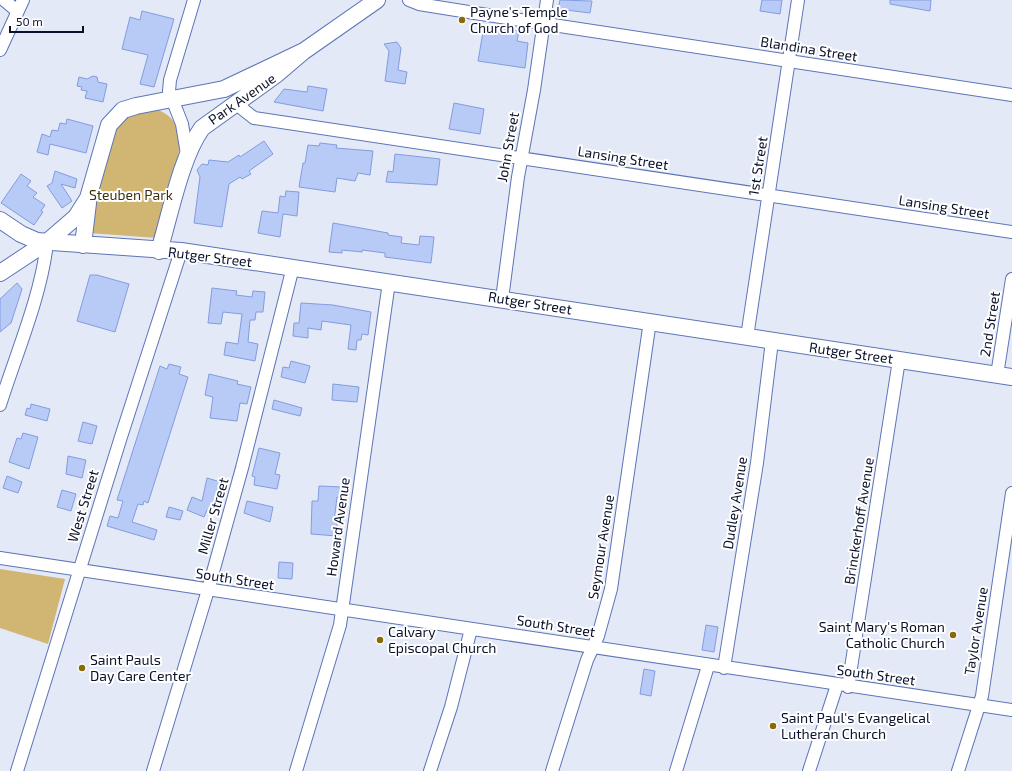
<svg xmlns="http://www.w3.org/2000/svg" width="1012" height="771" font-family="'Exo 2',sans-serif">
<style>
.green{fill:#d1b572}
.building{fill:#b8caf6;stroke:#839ce0}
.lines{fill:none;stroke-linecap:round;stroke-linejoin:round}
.street-casing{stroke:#5d75b6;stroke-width:14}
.secondary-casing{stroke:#5d75b6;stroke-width:18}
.street{stroke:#fff;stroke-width:12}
.secondary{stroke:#fff;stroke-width:16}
.poi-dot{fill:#896a08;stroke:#fff;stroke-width:1.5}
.labels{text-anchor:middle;stroke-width:4;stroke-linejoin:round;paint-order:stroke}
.poi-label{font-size:14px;fill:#0a122b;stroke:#fff;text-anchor:start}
.street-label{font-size:14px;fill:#0a122b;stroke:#fff}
.park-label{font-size:14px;fill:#3f310d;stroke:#fff}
</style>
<rect width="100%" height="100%" fill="#e3e9f7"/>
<path class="green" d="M156 109C165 113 173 117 176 127 187 155 165 209 157 238L89 233 91 209 115 130 129 113Z
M0 569 65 579 48 644 0 628Z"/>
<path class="building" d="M560 0 592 1 590 13 558 9Z
M762 0H782L780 14 760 11Z
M890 0H931L930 11 890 4Z
M142 11 174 19 154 87 140 84 148 55 122 49 130 17 140 20Z
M484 26 519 31 517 41 528 43 525 68 478 61Z
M397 42 401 48 398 70 407 72 405 84 385 81 389 51 384 44Z
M93 76 97 77 98 82 107 84 103 102 85 98 87 91 81 90 82 87 77 86 79 77 87 79Z
M308 86 327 89 323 111 274 102 284 89 307 92Z
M454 103 484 109 480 134 449 129Z
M67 119 93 126 86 153 50 144 48 155 37 152 42 134 50 137 52 130 58 131 60 123 66 124Z
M264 141 273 154 249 171 251 174 242 179 240 177 229 184 222 227 194 223 200 177 197 170 202 164 208 165 209 160 228 162 239 155 240 157Z
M320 143 337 145 336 148 373 151 370 175 358 173 355 181 337 178 335 192 299 187 303 163H305L308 145 319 146Z
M395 154 440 159 437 185 386 182 388 171 393 172Z
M55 171 77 179 75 188 61 184 72 201 62 208 47 186 52 183Z
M21 174 31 181 27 186 37 193 33 197 45 205 41 211 43 212 34 225 1 203Z
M286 191 299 192 297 216 283 214 280 237 258 233 262 211 278 213 280 196 285 197Z
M333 223 388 233V235L402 237 401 243 419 245 420 236 434 237 431 263 385 257V253L362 250V252L342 250V253L329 252Z
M90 275H97L129 284 115 332 77 321Z
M17 283 22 289 11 323 0 332V299Z
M212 288 237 291 236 295 252 297 253 291 265 292 263 312H256L255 320H250L248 342 258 344 255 361 224 355 226 342 238 344 242 314 223 312 221 324 208 323Z
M301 303 333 305 371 312 368 335 362 334 361 340H357L356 350 348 349 351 325 322 321 321 330 308 328V338L293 336 294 323H299Z
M291 361 310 366 305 383 281 377 283 367 289 368Z
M169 364 181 367 179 374 188 377 148 503 144 501 143 505 138 504 132 522 157 530 154 540 107 526 110 516 118 518 123 501 117 500 160 366 167 369Z
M209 374 238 381 237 384 251 387 247 404 240 403 237 421 210 418 213 397 205 395Z
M333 384 359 387 357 402 332 400Z
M274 400 302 408 300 416 272 409Z
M31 404 50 409 47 421 25 415 27 408 30 409Z
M83 422 97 426 92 444 78 441Z
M23 433 38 437 29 469 9 462 17 438 21 439Z
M259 448 280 453 275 474 280 475 277 489 254 485 255 477 252 476Z
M68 456 86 460 82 478 66 474Z
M7 476 22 482 18 493 3 488Z
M207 478 224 483 221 493 217 492 210 511 207 510 204 517 187 510 192 497 202 501Z
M319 486 342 487V498L337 497 334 522H337V536L311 534 312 501H318Z
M62 490 76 494 71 511 57 507Z
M247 501 273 507 270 522 244 513Z
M169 507 183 511 180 520 166 517Z
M279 562 293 563 292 579 278 578Z
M706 625 718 627 714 652 702 650Z
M644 669 655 671 651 696 640 694Z"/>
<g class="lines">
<defs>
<path id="street" d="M4 0 17 11
M409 0 419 4 481 14 1012 95
M0 50 23 0
M235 103 254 118 1012 232
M187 154 182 124 169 91 170 80 194 0
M502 299 518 177 534 90 547 0
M747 337 798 0
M997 375 1012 279
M0 405C16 354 42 294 47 242
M0 558 1012 710
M724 668 757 463 772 341
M848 687 899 360
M17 771 120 440 181 251
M153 771 208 590 242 468 293 267
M296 771 340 625 389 282
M430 771 451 707 471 629
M552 771 587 660 598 636 611 589 650 321
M676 771 708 666
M809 771 837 685
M958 771 982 696 1012 493"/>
<path id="secondary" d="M0 220 21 234 37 241 181 251 221 257 1012 377
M83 245 88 203
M159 251C170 215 181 157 202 128L277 74 304 51 377 0
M0 273 47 242 76 217 88 198 109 125 123 110 136 106 224 89 304 51"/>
</defs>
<use href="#street" class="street-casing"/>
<use href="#secondary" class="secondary-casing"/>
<use href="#street" class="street"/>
<use href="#secondary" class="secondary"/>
</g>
<g class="poi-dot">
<circle cx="462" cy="20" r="4"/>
<circle cx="953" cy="635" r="4"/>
<circle cx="380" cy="640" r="4"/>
<circle cx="82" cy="668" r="4"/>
<circle cx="773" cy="726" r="4"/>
</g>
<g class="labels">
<g class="poi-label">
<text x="470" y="17">Payne's Temple<tspan x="470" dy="16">Church of God</tspan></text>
<text x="945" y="632" text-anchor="end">Saint Mary's Roman<tspan x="945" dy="16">Catholic Church</tspan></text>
<text x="388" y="637">Calvary<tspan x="388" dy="16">Episcopal Church</tspan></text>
<text x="90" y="665">Saint Pauls<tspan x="90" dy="16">Day Care Center</tspan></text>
<text x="781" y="723">Saint Paul's Evangelical<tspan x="781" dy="16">Lutheran Church</tspan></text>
</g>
<g class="street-label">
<text transform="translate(809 49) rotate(9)" y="5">Blandina Street</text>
<text transform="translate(242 99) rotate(-35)" y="5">Park Avenue</text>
<text transform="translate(508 147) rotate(-80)" y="5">John Street</text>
<text transform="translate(623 158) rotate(9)" y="5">Lansing Street</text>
<text transform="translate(758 166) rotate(-81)" y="5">1st Street</text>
<text transform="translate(944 207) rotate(9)" y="5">Lansing Street</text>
<text transform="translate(210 257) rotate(7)" y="5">Rutger Street</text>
<text transform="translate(530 303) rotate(9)" y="5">Rutger Street</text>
<text transform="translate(990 324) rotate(-81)" y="5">2nd Street</text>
<text transform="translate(851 353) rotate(8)" y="5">Rutger Street</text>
<text transform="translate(735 503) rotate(-81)" y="5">Dudley Avenue</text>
<text transform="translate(83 506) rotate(-73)" y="5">West Street</text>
<text transform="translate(213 516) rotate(-74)" y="5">Miller Street</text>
<text transform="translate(859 521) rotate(-81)" y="5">Brinckerhoff Avenue</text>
<text transform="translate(338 527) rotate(-82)" y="5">Howard Avenue</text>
<text transform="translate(601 547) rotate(-81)" y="5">Seymour Avenue</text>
<text transform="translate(235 579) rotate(9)" y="5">South Street</text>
<text transform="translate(556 626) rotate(9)" y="5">South Street</text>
<text transform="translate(976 631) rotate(-81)" y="5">Taylor Avenue</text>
<text transform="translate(876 675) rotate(8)" y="5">South Street</text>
</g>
<g class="park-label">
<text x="131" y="200">Steuben Park</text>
</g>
</g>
<path d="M10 26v6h73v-6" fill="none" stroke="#0a122b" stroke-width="2"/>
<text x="16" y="26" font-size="12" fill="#0a122b" stroke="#ffffff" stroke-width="3" paint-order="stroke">50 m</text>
</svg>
